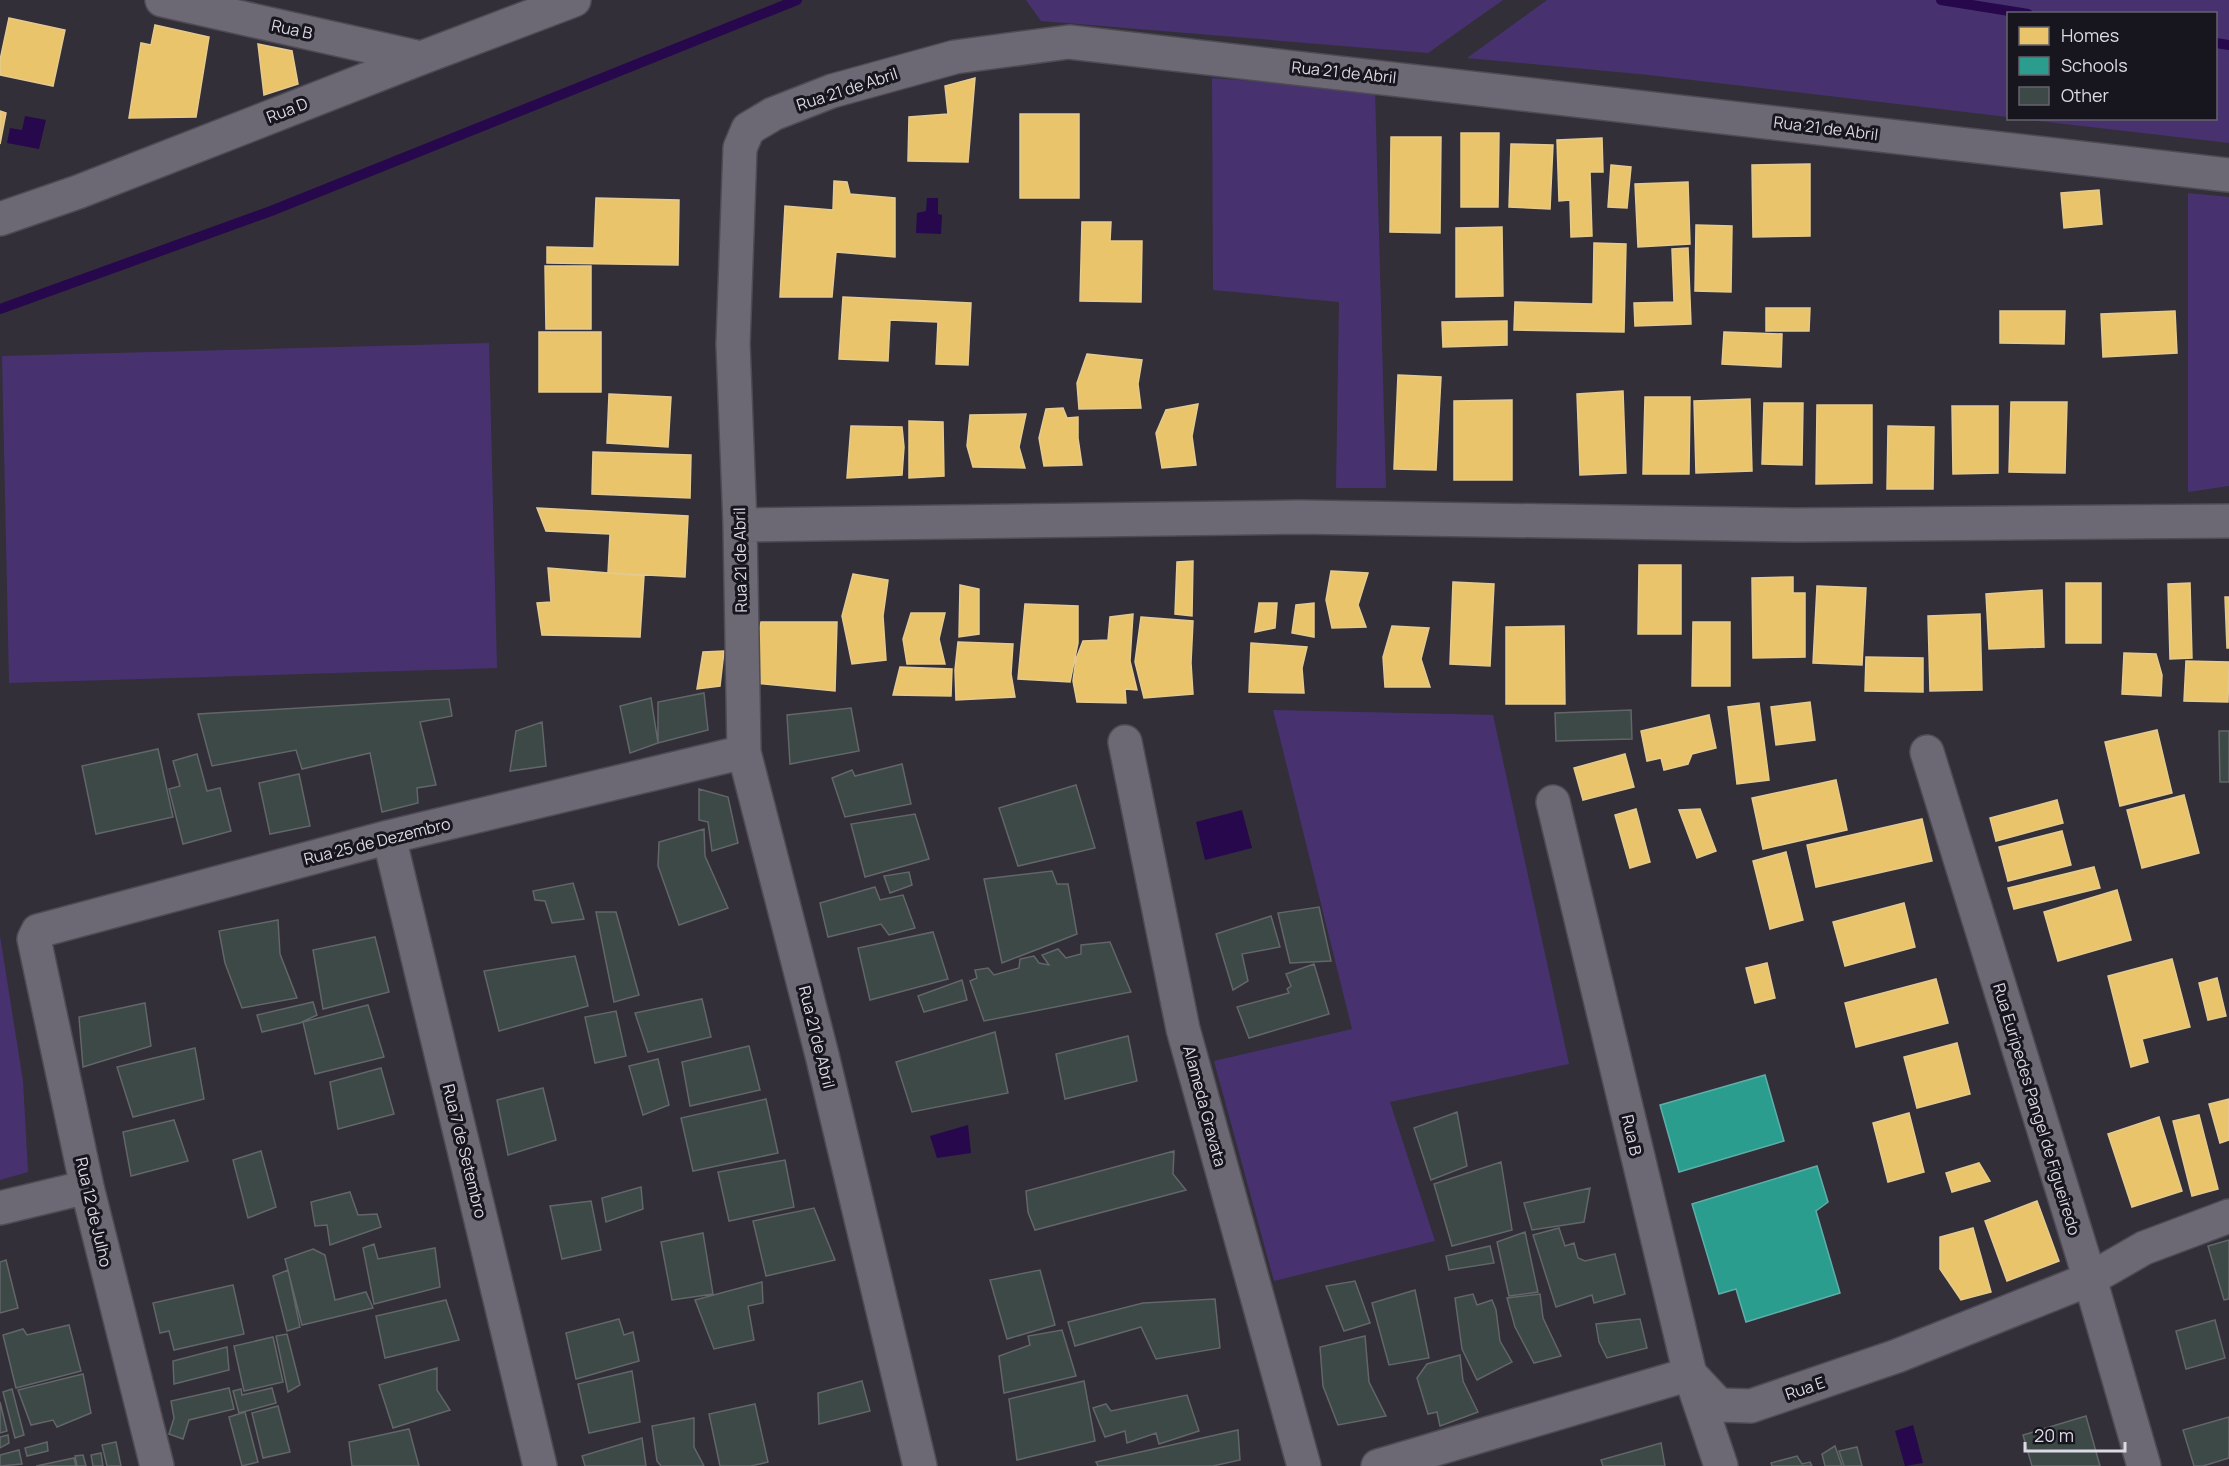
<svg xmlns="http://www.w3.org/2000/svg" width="2229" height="1466" font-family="Manrope,sans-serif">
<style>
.green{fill:#47326f}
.water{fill:#27084c}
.homes{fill:#e9c46a;stroke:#e5ca8f;stroke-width:1.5}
.schools{fill:#2a9d8f;stroke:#5fafa9;stroke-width:1.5}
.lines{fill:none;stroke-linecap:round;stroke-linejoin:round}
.stream{stroke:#27084c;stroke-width:10}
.building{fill:#3c4946;stroke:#626668;stroke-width:1.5}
.minor-casing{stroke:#4e4b54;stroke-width:36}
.minor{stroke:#6c6974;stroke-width:33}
.labels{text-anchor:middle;stroke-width:6;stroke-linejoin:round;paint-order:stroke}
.street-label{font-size:16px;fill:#dcd9e5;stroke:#17151d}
</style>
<rect width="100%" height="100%" fill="#322f39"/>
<path class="green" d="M1026 0H1503L1428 53 1041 21Z
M1547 0H2229V143L2021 119 2216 118V14H2008V117L1649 75 1467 58Z
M1212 78 1375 90 1386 488H1336L1339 302 1213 290Z
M2188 193 2229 197V486L2188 492Z
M489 343 497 668 9 683 2 356Z
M1273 710 1493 715 1569 1064 1390 1102 1435 1241 1274 1281 1214 1061 1352 1029Z
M0 936 23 1081 28 1172 0 1180Z"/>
<path class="water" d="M25 116 46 120 39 149 7 143 10 128 22 130Z
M927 198H938V214L942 215 941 234 916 233 917 213 926 211Z
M1242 810 1252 848 1205 860 1196 822Z
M968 1125 971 1153 937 1158 930 1136Z
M1913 1425 1923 1463 1905 1466 1895 1431Z"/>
<path class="homes" d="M9 18 65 30 53 86 0 75V60Z
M155 25 209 37 196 117 129 118 141 43 151 45Z
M258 44 292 51 298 84 264 95Z
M975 78 968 162 908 161 909 117 948 114 945 86Z
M0 111 6 113 0 144Z
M1020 114H1079V198H1020Z
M1461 133H1499L1498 207H1461Z
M1391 137H1441L1440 233 1390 232Z
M1602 138 1603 172H1590L1592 236 1571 237 1570 200 1559 201 1557 140Z
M1511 144 1553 145 1550 209 1509 207Z
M1810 164V236L1753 237 1752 165Z
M1611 165 1631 167 1627 208 1608 207Z
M834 181 847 182 850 194 895 198V257L836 252 832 297H780L785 206 833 210Z
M1688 182 1690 244 1638 247 1635 184Z
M2099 190 2102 224 2064 228 2061 193Z
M596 198 679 200 678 265 547 263V247L594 248Z
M1082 222H1111L1110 241H1142L1141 302 1080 301Z
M1696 225 1732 226 1731 292 1695 291Z
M1502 227 1503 296 1456 297V228Z
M1594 243 1626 244 1624 332 1514 330 1515 302 1593 304Z
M1688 248 1691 324 1635 326 1634 303 1674 302 1672 249Z
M545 266H591V329H546Z
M843 297 971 303 968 365 936 364 938 322 890 320 888 361 839 359Z
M1766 308H1810L1809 331H1766Z
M2000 311H2065L2064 344 2000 343Z
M2175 311 2177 353 2103 357 2101 314Z
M1507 321V345L1443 347 1442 322Z
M539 332H601V392H539Z
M1724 332 1782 334 1781 367 1722 364Z
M1087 354 1142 360 1138 384 1141 408 1079 409 1077 383Z
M1398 375 1441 377 1436 470 1394 469Z
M1623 391 1626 473 1580 475 1577 394Z
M609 394 671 397 668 447 607 443Z
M1645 397H1690L1689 474H1643Z
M1750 399 1752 471 1696 473 1694 401Z
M1512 400V480H1454V401Z
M2011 402H2067L2065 473 2009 472Z
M1764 403H1803L1802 465 1762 464Z
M1198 404 1192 436 1196 465 1162 468 1156 433 1166 410Z
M1817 405H1872V483L1816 484Z
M1952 406H1998V473L1953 474Z
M1063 408 1067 418 1078 417V438L1082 465 1044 466 1039 438 1046 409Z
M1026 414 1019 447 1025 468 973 467 967 446 970 415Z
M909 421 943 422 944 476 909 478Z
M851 426 902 427 904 447 902 475 847 478Z
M1888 426 1934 427 1933 489H1887Z
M593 452 691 455 690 498 592 494Z
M537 508 688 516 685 577 608 573 610 534 546 531Z
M1193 561 1192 616 1175 614 1177 562Z
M1639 565H1681V634H1638Z
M548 568 644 576 640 637 542 635 537 603 551 602Z
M1331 571 1368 573 1358 605 1366 627 1332 628 1326 600Z
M853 574 888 580 883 616 886 660 852 664 842 616Z
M1793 577V593H1805V657L1753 658 1752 578Z
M1453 582 1494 584 1490 666 1450 664Z
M2066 583H2101V643H2066Z
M2190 583 2192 658 2170 659 2168 584Z
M960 585 979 589V634L959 637Z
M1817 586 1866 588 1862 665 1813 663Z
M2042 590 2044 647 1989 649 1986 594Z
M2225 597H2229V648H2227Z
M1259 603H1277L1275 628 1255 632Z
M1314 603V637L1292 633 1296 605Z
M1025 604 1078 606V643L1070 682 1018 679Z
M911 613H945L939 639 945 664H907L903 639Z
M1133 614 1130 661 1137 690 1125 689 1126 703 1077 702 1073 681 1076 659 1083 641 1108 640 1110 617Z
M1980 614 1982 690 1930 691 1928 616Z
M1141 617 1193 621 1191 663 1193 694 1144 698 1135 662Z
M761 622H837L835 691 755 683 754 655Z
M1693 622H1730V686H1692Z
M1392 626 1429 628 1421 659 1430 687H1385L1383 657Z
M1564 626 1565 704H1506V627Z
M958 642 1013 644 1011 674 1015 697 956 700 955 670Z
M1251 643 1307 647 1302 668 1304 693 1249 692Z
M724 651 720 686 697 689 703 652Z
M2124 653 2156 654 2162 675 2161 696 2122 694Z
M1866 657 1923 658V692L1865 691Z
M2186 661 2229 662 2228 702 2184 701Z
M900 667 952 669 951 696 893 695Z
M1810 702 1815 740 1776 745 1771 707Z
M1759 703 1769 780 1737 784 1728 707Z
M1709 715 1716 748 1692 754 1688 764 1664 770 1661 758 1647 761 1641 731Z
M2157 730 2172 793 2120 806 2105 742Z
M1625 754 1634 787 1583 800 1574 768Z
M1836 780 1847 830 1763 849 1752 798Z
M2184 795 2199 853 2142 868 2127 810Z
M2057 800 2063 823 1996 841 1990 818Z
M1636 809 1650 862 1630 868 1615 815Z
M1700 809 1716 851 1697 858 1679 810Z
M1922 819 1932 861 1816 887 1807 845Z
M2062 831 2071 865 2008 881 1999 847Z
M1786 852 1803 920 1770 929 1753 861Z
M2094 867 2100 888 2014 909 2008 888Z
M2117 890 2131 940 2058 961 2044 912Z
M1904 903 1915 947 1845 966 1833 922Z
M2172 959 2190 1027 2142 1039 2148 1062 2131 1067 2108 976Z
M1767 963 1775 998 1755 1003 1746 968Z
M2217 978 2226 1016 2208 1020 2199 983Z
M1936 979 1948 1023 1856 1047 1845 1003Z
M1957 1043 1970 1094 1917 1108 1904 1057Z
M2229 1099V1140L2220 1143 2209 1104Z
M1909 1113 1924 1172 1888 1182 1873 1123Z
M2199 1115 2218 1189 2192 1196 2173 1121Z
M2159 1117 2182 1191 2132 1207 2108 1134Z
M1979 1163 1990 1181 1952 1192 1946 1173Z
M2037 1201 2059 1261 2007 1281 1985 1221Z
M1973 1228 1991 1292 1961 1300 1940 1269V1237Z"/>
<path class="schools" d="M1765 1075 1784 1141 1679 1172 1660 1105Z
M1817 1166 1828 1202 1816 1211 1840 1293 1746 1322 1736 1289 1719 1294 1692 1204Z"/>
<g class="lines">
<path class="stream" d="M1941 0 2028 14
M2216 43 2229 45
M0 309 271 211 797 0"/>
</g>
<path class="building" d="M704 693 708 730 658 743V702Z
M651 698 658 743 630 753 620 706Z
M449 699 452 716 420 722 436 785 417 788 418 803 382 812 370 753 302 769 296 750 212 766 198 714Z
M851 708 859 751 790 764 787 715Z
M1631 710 1632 739 1556 741 1555 713Z
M542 722 546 766 510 771 516 731Z
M2219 731H2229V782H2220Z
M158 749 173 817 96 834 82 766Z
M197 754 207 791 220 788 231 831 183 844 169 789 180 786 173 761Z
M902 764 911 804 845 817 832 778 852 770 855 776Z
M299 774 310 826 270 834 259 783Z
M1076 785 1095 848 1018 866 999 808Z
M699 789 728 797 738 843 712 851 708 822 699 820Z
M915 814 929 859 865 877 851 824Z
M704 829 705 856 728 908 679 925 658 866 659 842Z
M1052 871 1057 884H1068L1077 934 1002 963 984 879Z
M909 872 912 885 890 893 884 876Z
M573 883 584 919 552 923 545 901 535 900 533 891Z
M875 887 880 900 903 895 915 928 889 935 881 924 828 937 820 903Z
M1319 907 1331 961 1290 963 1278 913Z
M596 912H616L639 995 614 1002Z
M1271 916 1280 947 1242 954 1248 981 1233 990 1216 934Z
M278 920 280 954 297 998 242 1008 225 963 219 931Z
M933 932 948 979 870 1000 858 948Z
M375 937 389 992 323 1009 313 950Z
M1110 942 1131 992 984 1021 970 981 977 978 975 970 988 968 994 975 1019 968 1020 959 1034 956 1039 963 1049 965 1042 955 1058 949 1066 958 1081 954V945Z
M575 956 588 1006 499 1031 484 971Z
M1314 964 1329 1014 1249 1038 1237 1007 1289 993 1287 989 1291 986 1286 974Z
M962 980 967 1000 924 1012 918 996Z
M702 999 711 1037 648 1052 635 1013Z
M313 1002 317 1015 300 1023 262 1032 257 1015Z
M145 1003 151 1046 83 1067 79 1017Z
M368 1005 384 1057 315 1074 303 1022Z
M616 1011 626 1056 595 1063 585 1017Z
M995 1032 1008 1093 912 1112 896 1062Z
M1128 1036 1137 1081 1065 1099 1056 1054Z
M749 1046 760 1090 690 1106 682 1062Z
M195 1048 204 1099 133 1117 117 1067Z
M658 1059 669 1105 643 1115 629 1066Z
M381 1068 394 1114 338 1129 330 1082Z
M543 1088 556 1140 508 1155 497 1100Z
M766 1099 778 1153 693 1171 681 1118Z
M1457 1112 1467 1166 1431 1180 1414 1128Z
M174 1120 188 1161 131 1176 123 1132Z
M261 1151 276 1207 248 1218 233 1160Z
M1174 1151 1173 1174 1186 1190 1035 1230 1028 1212 1026 1191Z
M785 1160 794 1207 729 1221 718 1172Z
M1501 1162 1512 1230 1452 1246 1434 1184Z
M641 1187 643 1209 606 1222 602 1198Z
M1590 1188 1584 1222 1532 1230 1524 1203Z
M350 1192 358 1215 377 1214 381 1227 330 1245 327 1225 315 1226 311 1202Z
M591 1201 601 1250 562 1259 550 1206Z
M814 1208 835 1260 766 1276 753 1221Z
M1559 1228 1565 1246 1574 1243 1578 1258 1585 1261 1615 1254 1625 1294 1594 1303 1592 1295 1556 1307 1533 1235Z
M1525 1232 1538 1292 1509 1296 1497 1242Z
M703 1233 713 1294 672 1300 661 1242Z
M2229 1240V1299L2224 1300 2208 1246Z
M374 1244 378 1259 435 1248 440 1287 374 1304 363 1248Z
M1490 1246 1494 1263 1449 1270 1446 1256Z
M313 1249 325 1255 335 1300 366 1292 373 1308 302 1325 285 1259Z
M6 1260 18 1308 0 1313V1262Z
M288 1270 300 1327 287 1331 273 1276Z
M1040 1270 1055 1325 1007 1339 990 1280Z
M1355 1281 1370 1323 1344 1331 1326 1286Z
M762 1282 763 1303 748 1306 754 1340 714 1349 695 1300Z
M233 1285 244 1334 174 1350 169 1331 160 1333 153 1303Z
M1415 1290 1429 1358 1389 1365 1372 1303Z
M1473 1294 1477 1305 1492 1300 1496 1310 1500 1341 1512 1362 1477 1380 1462 1349 1455 1298Z
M1540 1294 1543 1318 1561 1356 1534 1363 1515 1327 1507 1298Z
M1215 1299 1220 1348 1156 1359 1141 1327 1075 1346 1068 1322 1143 1303Z
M446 1300 459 1340 385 1358 376 1316Z
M619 1319 624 1335 633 1332 639 1361 576 1379 566 1333Z
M1640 1319 1647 1348 1607 1358 1599 1342 1596 1324Z
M2215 1320 2225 1358 2186 1369 2176 1331Z
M69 1325 81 1371 16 1388 3 1335 23 1329 27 1335Z
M1062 1330 1076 1376 1004 1393 999 1356 1030 1345 1028 1336Z
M287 1334 300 1385 288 1392 276 1336Z
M1365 1336 1369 1382 1386 1416 1338 1425 1323 1386 1320 1347Z
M273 1337 283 1382 244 1391 234 1346Z
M227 1347 229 1370 174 1384 173 1361Z
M1460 1355 1463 1381 1478 1412 1440 1426 1437 1412 1428 1414 1417 1378 1427 1364Z
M437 1368V1390L450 1410 393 1428 379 1385Z
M632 1371 640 1422 589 1433 578 1384Z
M83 1374 91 1413 57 1427 53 1420 31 1425 18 1390Z
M862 1381 870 1411 819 1424 818 1393Z
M1084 1381 1095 1441 1017 1460 1009 1399Z
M229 1388 234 1409 189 1420 183 1439 169 1434 174 1418 171 1401Z
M272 1388 276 1403 239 1413 233 1391 241 1389 242 1395Z
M12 1389 24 1435 15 1438 3 1392Z
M1187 1395 1199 1431 1159 1444 1156 1433 1127 1443 1125 1431 1105 1437 1093 1408 1106 1404 1111 1411Z
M0 1402 7 1431 0 1433Z
M755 1404 768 1462 751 1466H720L709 1414Z
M278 1406 290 1452 263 1458 252 1413Z
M245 1412 258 1462 242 1466 229 1417Z
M2086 1416 2100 1466H2032L2023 1435Z
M2229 1417V1458L2203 1466H2194L2183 1430Z
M694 1418V1447L704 1466H661L657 1461 652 1426Z
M409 1429 419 1466H352L349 1442Z
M1238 1430 1240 1460 1213 1466H1098L1096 1462Z
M8 1435 9 1443 0 1448V1437Z
M642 1438 646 1466H585L582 1456Z
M47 1442 48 1451 27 1456 25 1448Z
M116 1442 121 1466H107L102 1445Z
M1661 1443 1665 1466H1603L1601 1460Z
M1835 1446 1842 1466H1825L1822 1454Z
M1857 1447 1862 1466H1844L1839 1451Z
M19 1450 22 1464 0 1466V1455Z
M101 1453 103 1466H93L91 1455Z
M83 1455 86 1466H77L75 1456Z
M1797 1456 1802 1464 1810 1462 1812 1466H1772L1771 1463Z
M74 1458 76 1466H36Z"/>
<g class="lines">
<defs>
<path id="minor" d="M162 0 421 58
M0 219 78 192 421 58 574 0
M740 525 1299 517 1796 525 2229 521
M1125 742 1183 1029 1304 1466
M1927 752 2090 1279 2144 1466
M1553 802 1690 1374 1721 1466
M389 837 540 1466
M0 1208 87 1187
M157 1466 87 1187 34 939 38 931 389 837 744 752
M920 1466 822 1055 744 752 740 525 733 344 740 148 748 129 773 114 832 91 955 57 1069 42 2229 175
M1378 1466 1690 1374 1719 1405 1751 1406 1897 1356 2090 1279 2144 1248 2229 1216"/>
</defs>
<use href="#minor" class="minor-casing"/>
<use href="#minor" class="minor"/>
</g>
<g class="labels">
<g class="street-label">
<text transform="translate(292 29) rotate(12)" y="6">Rua B</text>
<text transform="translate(1344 72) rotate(6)" y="6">Rua 21 de Abril</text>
<text transform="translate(847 89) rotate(-18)" y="6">Rua 21 de Abril</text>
<text transform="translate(287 110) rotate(-21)" y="6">Rua D</text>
<text transform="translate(1826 128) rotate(7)" y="6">Rua 21 de Abril</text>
<text transform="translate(740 560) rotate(-91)" y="6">Rua 21 de Abril</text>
<text transform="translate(377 841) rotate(-14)" y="6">Rua 25 de Dezembro</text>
<text transform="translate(817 1037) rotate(76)" y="6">Rua 21 de Abril</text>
<text transform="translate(1205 1106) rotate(75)" y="6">Alameda Gravata</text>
<text transform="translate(2037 1109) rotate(73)" y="6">Rua Euripedes Pangel de Figueiredo</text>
<text transform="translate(1632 1135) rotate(77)" y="6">Rua B</text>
<text transform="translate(465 1151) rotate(76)" y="6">Rua 7 de Setembro</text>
<text transform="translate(94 1212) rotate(77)" y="6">Rua 12 de Julho</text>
<text transform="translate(1805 1388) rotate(-19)" y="6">Rua E</text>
</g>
</g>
<rect x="2007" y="12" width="210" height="108" fill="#17151d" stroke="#66636d" stroke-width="1.5"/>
<rect x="2019" y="27" width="30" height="18" fill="#e9c46a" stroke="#66636d" stroke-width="1.5"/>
<text x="2061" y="42" font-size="18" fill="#dcd9e5">Homes</text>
<rect x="2019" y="57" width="30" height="18" fill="#2a9d8f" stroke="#66636d" stroke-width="1.5"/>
<text x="2061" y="72" font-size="18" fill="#dcd9e5">Schools</text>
<rect x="2019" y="87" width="30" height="18" fill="#3c4946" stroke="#66636d" stroke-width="1.5"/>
<text x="2061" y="102" font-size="18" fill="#dcd9e5">Other</text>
<path d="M2025 1442v9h100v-9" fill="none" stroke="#dcd9e5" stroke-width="3"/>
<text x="2034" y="1442" font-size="18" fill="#dcd9e5" stroke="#17151d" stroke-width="4.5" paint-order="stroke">20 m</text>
</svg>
